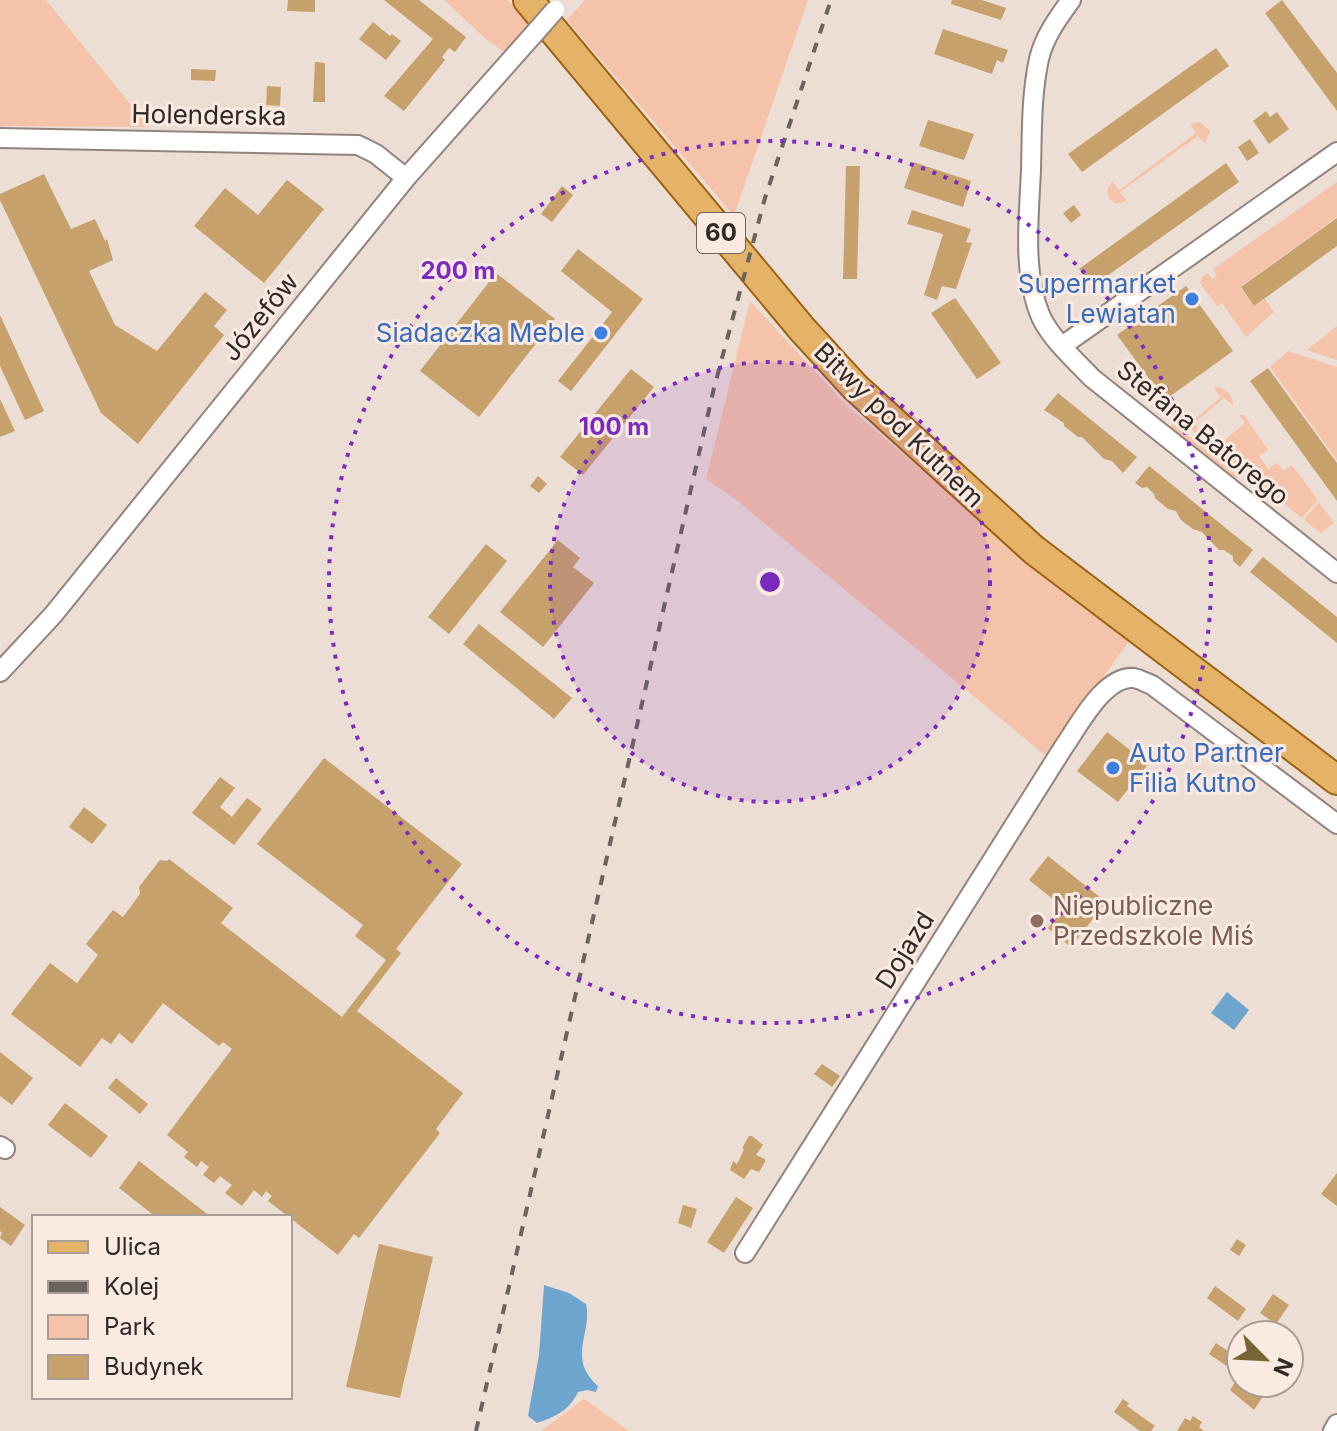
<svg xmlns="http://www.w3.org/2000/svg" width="1337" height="1431" font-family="Inter,sans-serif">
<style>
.green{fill:#f4c3a9}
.water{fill:#6ea5ce}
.building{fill:#c7a16b}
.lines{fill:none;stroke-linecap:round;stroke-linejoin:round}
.minor-casing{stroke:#92847d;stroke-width:22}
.primary-casing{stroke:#9b6210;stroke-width:32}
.minor{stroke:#fff;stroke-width:18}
.primary{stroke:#e5b368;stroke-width:28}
.rail{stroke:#6b635e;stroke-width:4;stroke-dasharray:10 10;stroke-linecap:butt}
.minor-bridge-casing{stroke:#92847d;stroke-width:22;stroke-linecap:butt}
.minor-bridge{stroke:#fff;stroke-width:18}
.ring{fill:none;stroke:#7b2cbf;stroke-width:4;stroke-dasharray:4 8}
.shop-dot{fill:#3f7fe0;stroke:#faeae2;stroke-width:3}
.education-dot{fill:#8d6e63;stroke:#faeae2;stroke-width:3}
.labels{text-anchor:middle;stroke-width:6;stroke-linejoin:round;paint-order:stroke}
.shield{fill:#faeae2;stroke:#6d645f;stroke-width:2}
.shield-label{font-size:24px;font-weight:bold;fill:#302a27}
.street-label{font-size:26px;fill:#302a27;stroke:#faeae2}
.shop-label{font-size:26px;fill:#366cbe;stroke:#faeae2;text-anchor:end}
.education-label{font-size:26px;fill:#785e54;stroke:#faeae2;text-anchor:start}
.centre{fill:#7b2cbf;stroke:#faeae2;stroke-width:4}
.ring-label{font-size:24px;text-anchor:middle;font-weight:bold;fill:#7b2cbf;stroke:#faeae2;stroke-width:6;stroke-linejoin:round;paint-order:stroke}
</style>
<rect width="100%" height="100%" fill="#ecddd5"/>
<path class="green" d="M0 0H46L149 127 0 126Z
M444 0H508L529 26 506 53 488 41Z
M585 0H808L734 216 567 20Z
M1200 122 1210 131 1205 144 1198 136 1120 192 1127 201 1117 204 1109 199 1107 190 1112 181 1119 190 1196 133 1190 124Z
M1337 182V217L1240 287 1254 306 1265 299 1274 312 1246 337 1222 303 1217 306 1200 283 1202 277 1207 273 1212 279 1217 275 1213 269Z
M750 301 848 407 1047 577 1130 640 1046 756 735 499 706 479Z
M1337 326V360L1307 350Z
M1288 351 1337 367V460L1270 367Z
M1219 387C1226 389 1234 397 1233 405L1224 398 1194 423 1207 440 1213 436 1220 444 1245 423 1239 415H1244L1268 450 1259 456 1268 469 1277 463 1284 471 1292 465 1318 500 1302 518 1187 426 1221 397 1214 388Z
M1172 423 1239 477 1231 481 1168 431Z
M1319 502 1334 523 1321 533 1304 520Z
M584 1399 629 1431H541Z"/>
<path class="water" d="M1227 992 1249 1010 1234 1030 1211 1013Z
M544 1285 569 1293 586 1304C593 1332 566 1358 598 1386L596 1392 587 1390 578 1392C570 1410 555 1417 537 1423L528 1416 539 1355Z"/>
<path class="building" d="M288 0H315V12L287 11Z
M384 0H419L466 37 455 52 449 48 442 57 445 60 404 111 384 96 433 39Z
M952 0H982L1006 8 1001 20 951 4Z
M1282 0 1337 73V111L1265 13Z
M373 22 390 36 392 34 401 41 386 60 359 39Z
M943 29 1008 50 1003 63 997 60 992 74 934 54Z
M1216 48 1229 66 1082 172 1068 154Z
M315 62 325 63V102H313Z
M191 69 216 70 215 81 191 80Z
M267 86 281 87 280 106 266 105Z
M1266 111 1270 117 1277 112 1289 129 1269 144 1253 121Z
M928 120 974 134 964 160 919 146Z
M1250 139 1259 153 1247 161 1238 147Z
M913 162 971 181 963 207 904 188Z
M1226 163 1239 182 1093 286 1079 269Z
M846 166H860L857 279H843Z
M44 174 71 229 95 219 105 241 107 239 113 260 89 271 115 325 157 351 205 292 227 310 214 326 224 335 138 444 101 413 0 200V194Z
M287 180 324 209 264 283 194 226 225 188 258 215Z
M562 186 573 195 552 222 541 214Z
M1074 205 1081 215 1071 223 1063 213Z
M912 210 971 229 966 242 972 243 956 289 942 286 937 300 924 295 943 234 907 224Z
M1337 218V246L1254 306 1241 287Z
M578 249 643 299 571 391 558 381 612 312 561 271Z
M496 273 555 319 479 417 420 371Z
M1186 286 1233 351 1165 400 1117 335Z
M955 298 1001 363 977 379 931 313Z
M0 315 44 411 25 420 0 366Z
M1268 368 1337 463V501L1250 381Z
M631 369 654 387 583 475 560 457Z
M1058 393 1137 457 1123 473 1112 461 1104 459 1082 437H1078L1064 426V423L1044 410Z
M0 399 15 431 0 437Z
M1149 466 1253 550 1240 567 1233 561V556L1224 550H1219L1202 532 1193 529 1181 520 1176 511 1168 509 1155 498 1154 494 1147 487 1142 488 1135 483Z
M538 476 547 484 539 493 530 486Z
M558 540 580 558 573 567 594 583 543 647 500 612Z
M486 544 507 561 449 634 428 617Z
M1263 557 1337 617V643L1250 572Z
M479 624 572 698 554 719 463 644Z
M1107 732 1148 764 1118 802 1077 771Z
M324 758 462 864 396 949 401 953 357 1011 463 1093 436 1129 440 1133 359 1238 354 1234 338 1255 268 1201 272 1196 266 1191 262 1197 254 1190 242 1206 225 1193 232 1185 220 1176 214 1183 203 1175 209 1167 201 1161 197 1167 184 1157 188 1152 167 1135 232 1049 223 1042 219 1046 163 1003 132 1044 119 1033 111 1044 102 1038 80 1067 11 1014 50 963 77 983 98 955 86 944 113 910 123 917 140 894 139 887 160 860 167 861 169 859 233 908 221 923 342 1017 386 960 355 936 363 925 257 844Z
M220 777 235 788 220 807 232 817 247 798 262 809 234 845 192 813Z
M84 807 107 825 92 844 69 827Z
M1048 856 1106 902 1071 947 1048 928 1064 908 1029 880Z
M0 1052 33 1078 12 1105 0 1096Z
M822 1064 840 1076 832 1087 814 1074Z
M116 1078 148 1104 140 1114 108 1088Z
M65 1103 108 1136 91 1158 48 1125Z
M749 1136H752L763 1145 756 1155 765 1159V1162L759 1172 751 1169 744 1179 730 1170 733 1161 737 1164 742 1154 744 1149 742 1148Z
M139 1161 211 1217H156L119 1188Z
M1337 1173V1206L1321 1194Z
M736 1197 753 1208 724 1253 707 1242Z
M683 1205 697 1209 691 1228 678 1223Z
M0 1207 25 1225 11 1246 0 1238 2 1233 0 1231Z
M1237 1239 1246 1245 1239 1256 1230 1250Z
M379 1244 433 1257 400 1398 346 1387Z
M1215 1286 1246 1309 1238 1321 1207 1298Z
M1273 1294 1289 1305 1276 1324 1260 1313Z
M1216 1343 1238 1358 1231 1369 1209 1354Z
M1237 1379 1241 1383H1255L1259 1386 1255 1390 1263 1396 1254 1410 1230 1390Z
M1123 1399 1129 1403 1127 1406 1155 1426 1151 1431H1140L1114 1412Z
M1193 1416 1202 1422 1199 1427 1204 1431H1177L1185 1418 1190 1421Z"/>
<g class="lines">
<defs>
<path id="minor" d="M1071 0C1058 18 1044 37 1039 59 1031 96 1032 133 1031 170 1029 217 1022 273 1041 317 1052 340 1075 360 1092 378L1337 573
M0 138 358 145 376 154 406 178
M1062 346 1337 152
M0 672 53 615 406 178 533 35
M0 1146 5 1149
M745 1253 1063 748C1078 727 1104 675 1134 678 1139 679 1147 683 1152 685L1337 824
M1333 1431 1337 1424"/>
<path id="primary" d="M528 0 802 329 855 387 1034 550 1337 780"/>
</defs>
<use href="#minor" class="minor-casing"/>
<use href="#primary" class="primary-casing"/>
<use href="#minor" class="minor"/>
<use href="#primary" class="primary"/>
<path class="rail" d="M476 1431 714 388 765 198 831 0"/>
<defs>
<path id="minor-bridge" d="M533 35 555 10"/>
</defs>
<use href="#minor-bridge" class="minor-bridge-casing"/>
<use href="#minor-bridge" class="minor-bridge"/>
</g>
<circle cx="770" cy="582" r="220" fill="#7b2cbf" fill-opacity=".12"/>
<g class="ring">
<circle cx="770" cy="582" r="220"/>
<circle cx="770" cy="582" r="441"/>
</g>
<g class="shop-dot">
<circle cx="1192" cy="299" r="8"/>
<circle cx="601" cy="333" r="8"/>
<circle cx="1113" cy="768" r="8"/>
</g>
<circle class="education-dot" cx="1037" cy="921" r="8"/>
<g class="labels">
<rect class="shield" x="697" y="213" width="48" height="40" rx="6"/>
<g class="shield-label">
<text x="721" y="241">60</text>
</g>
<g class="street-label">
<text transform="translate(209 115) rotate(1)" y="9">Holenderska</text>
<text transform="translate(260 317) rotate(-51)" y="9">Józefów</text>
<text transform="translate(899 425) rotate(44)" y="9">Bitwy pod Kutnem</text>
<text transform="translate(1203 433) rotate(39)" y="9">Stefana Batorego</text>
<text transform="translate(905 950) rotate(-58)" y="9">Dojazd</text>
</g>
<g class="shop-label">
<text x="1176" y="293">Supermarket<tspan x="1176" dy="30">Lewiatan</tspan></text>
<text x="585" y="342">Siadaczka Meble</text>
<text x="1129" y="762" text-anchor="start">Auto Partner<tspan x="1129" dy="30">Filia Kutno</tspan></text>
</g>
<g class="education-label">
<text x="1053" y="915">Niepubliczne<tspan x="1053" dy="30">Przedszkole Miś</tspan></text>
</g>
</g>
<circle cx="770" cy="582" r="12" class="centre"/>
<g class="ring-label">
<text x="458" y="279">200 m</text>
<text x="614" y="435">100 m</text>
</g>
<rect x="32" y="1215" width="260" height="184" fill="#faeae2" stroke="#a99d97" stroke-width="2"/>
<rect x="48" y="1241" width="40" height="12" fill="#e5b368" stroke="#a99d97" stroke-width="2"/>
<text x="104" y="1255" font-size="24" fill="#302a27">Ulica</text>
<rect x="48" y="1281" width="40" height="12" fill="#6b635e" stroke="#a99d97" stroke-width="2"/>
<text x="104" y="1295" font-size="24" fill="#302a27">Kolej</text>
<rect x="48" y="1315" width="40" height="24" fill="#f4c3a9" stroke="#a99d97" stroke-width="2"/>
<text x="104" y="1335" font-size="24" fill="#302a27">Park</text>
<rect x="48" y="1355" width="40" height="24" fill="#c7a16b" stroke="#a99d97" stroke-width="2"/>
<text x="104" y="1375" font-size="24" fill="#302a27">Budynek</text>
<g transform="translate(1265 1359) rotate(114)"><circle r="38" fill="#faeae2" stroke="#a99d97" stroke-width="2"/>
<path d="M0-6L14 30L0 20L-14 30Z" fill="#786533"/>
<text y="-12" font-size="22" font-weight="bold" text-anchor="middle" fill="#302a27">N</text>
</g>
</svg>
